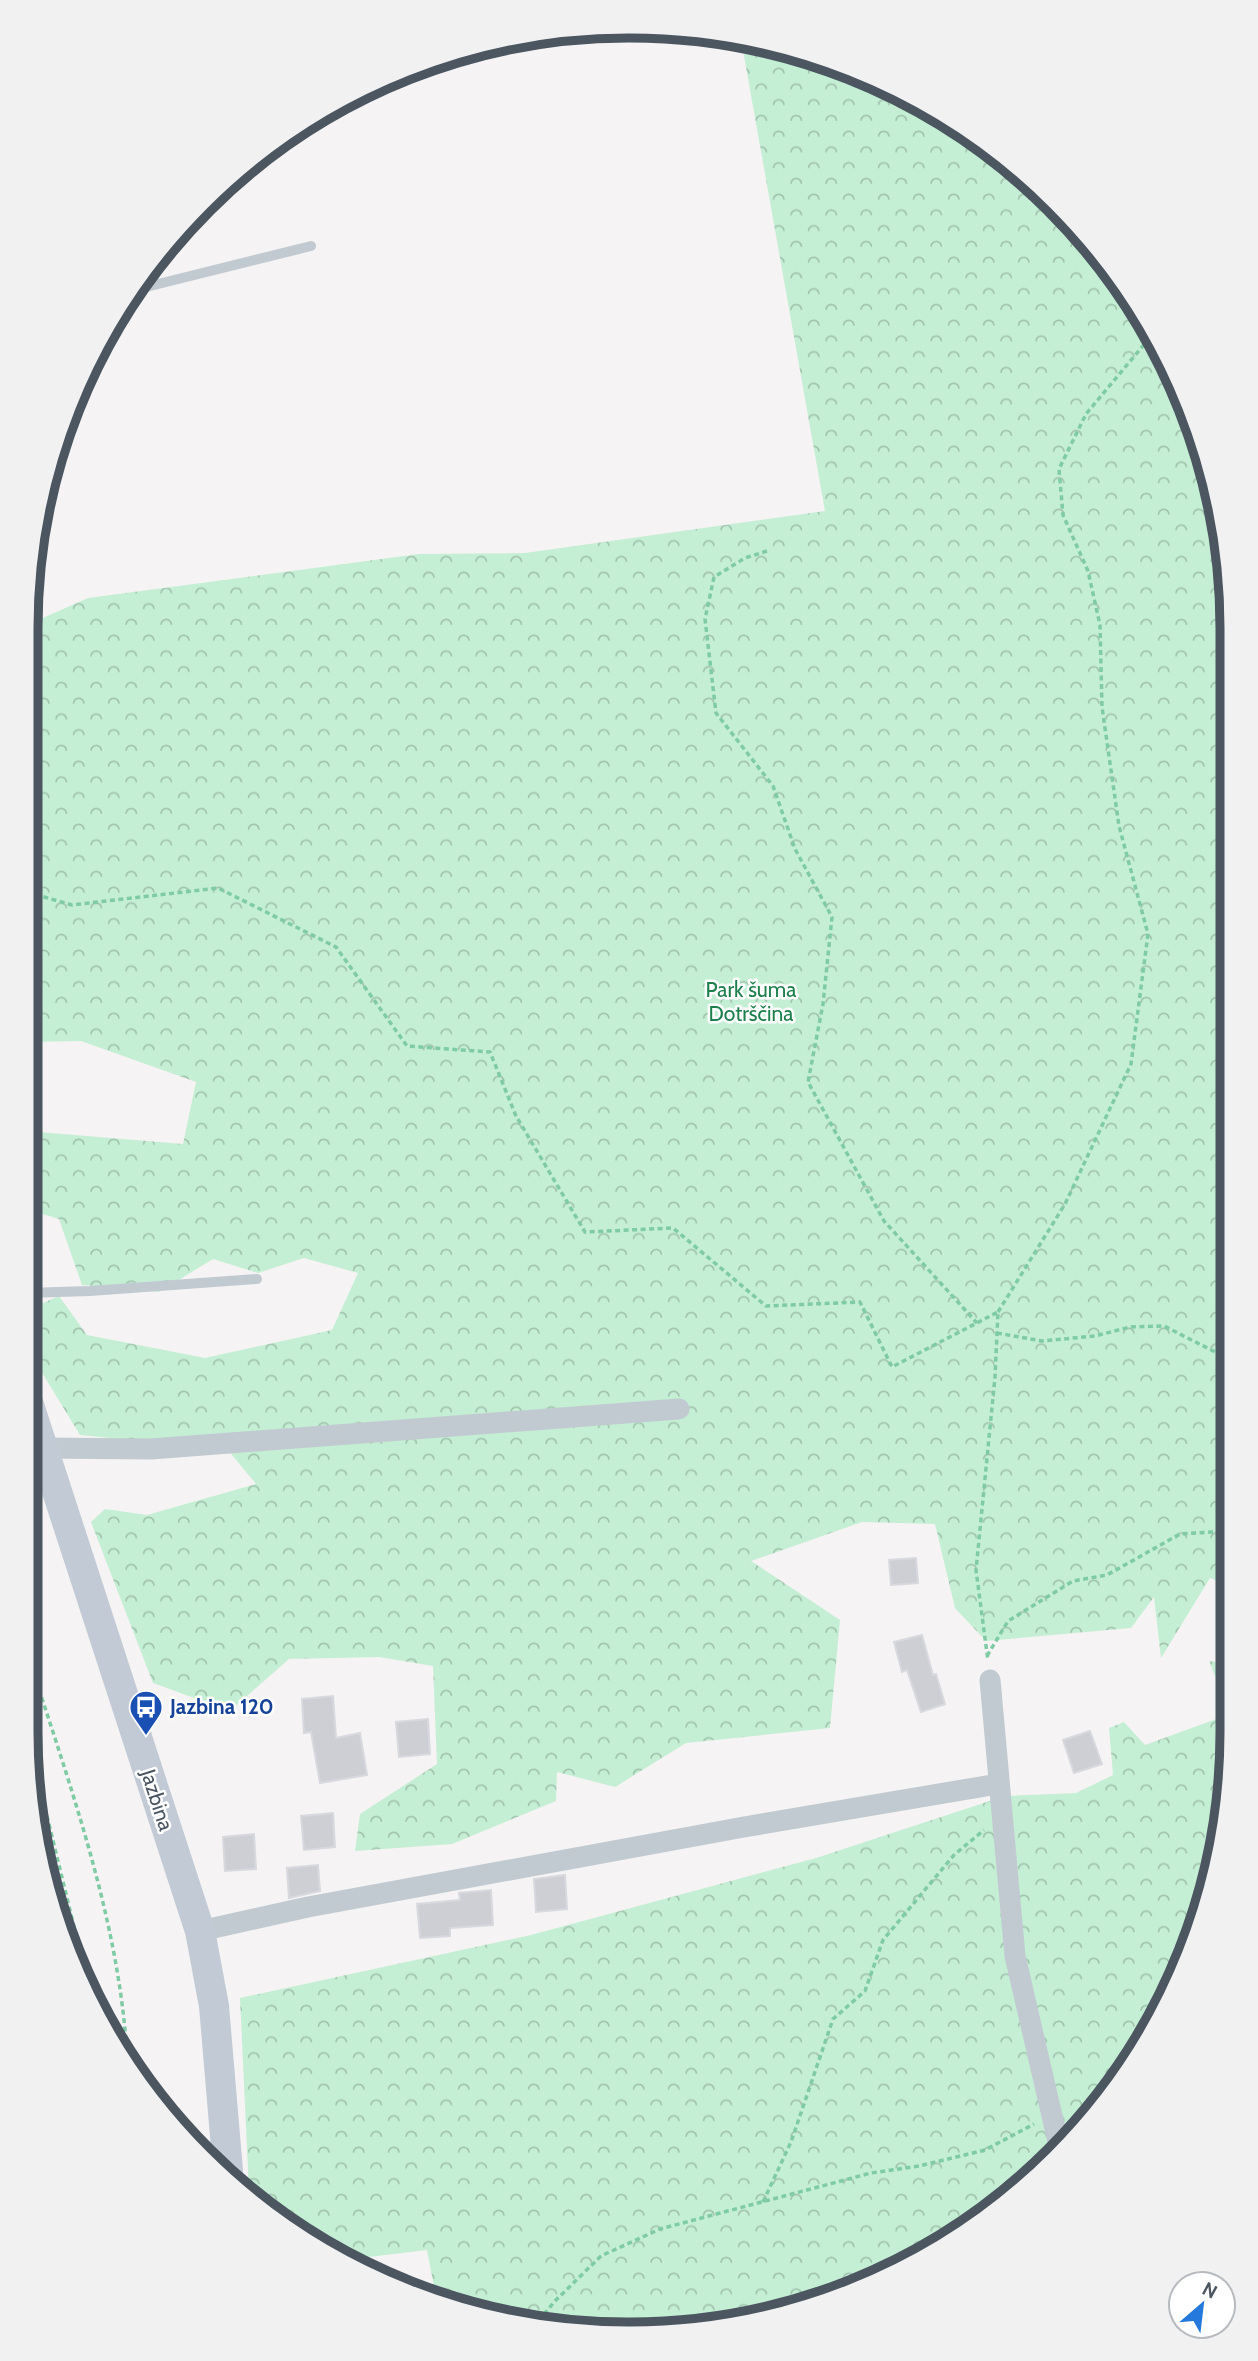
<svg xmlns="http://www.w3.org/2000/svg" width="1258" height="2361" font-family="Cabin,sans-serif">
<style>
.forest{fill:url(#forest-crowns)}
.building{fill:#cdcfd5;stroke:#d7d9de;stroke-width:2}
.lines{fill:none;stroke-linecap:round;stroke-linejoin:round}
.path{stroke:#7ecba4;stroke-width:3.5;stroke-dasharray:5 3.5;stroke-linecap:butt}
.lane{stroke:#c2cad1;stroke-width:10}
.street{stroke:#c2cad1;stroke-width:21}
.secondary{stroke:#c2cbd5;stroke-width:30}
.labels{text-anchor:middle;stroke-width:5;stroke-linejoin:round;paint-order:stroke}
.park-label{font-size:21px;fill:#1d804c;stroke:#fff}
.transit-label{font-size:21px;font-weight:bold;fill:#164399;stroke:#fff;text-anchor:start}
.street-label{font-size:21px;fill:#4b5660;stroke:#fff}
.rim{fill:none;stroke:#4b5660;stroke-width:9}
</style>
<defs>
<pattern id="forest-crowns" width="20" height="18" patternUnits="userSpaceOnUse" patternTransform="scale(1.75)"><rect width="20" height="18" fill="#c5efd4"/><path d="M2 6a3 3 0 1 1 6 0M12 15a3 3 0 1 1 6 0" fill="none" stroke="#a2c4af"/></pattern>
</defs>
<rect width="100%" height="100%" fill="#f5f3f3"/>
<path class="forest" d="M741 39 822 58 930 107 1027 176 1130 294 1186 399 1227 551 1230 1586 1210 1578 1161 1658 1154 1597 1131 1628 986 1641 955 1608 935 1524 862 1522 751 1561 840 1620 830 1728 686 1743 615 1787 557 1772 556 1801 452 1844 355 1851 360 1814 437 1764 433 1666 379 1657 289 1659 230 1711 153 1683 91 1522 105 1509 147 1515 256 1484 228 1450 80 1435 27 1348V1310L59 1296 87 1335 205 1358 332 1330 358 1273 304 1258 258 1273 213 1259 159 1292 82 1285 59 1219 27 1209V1131L183 1144 196 1082 81 1041 27 1042V625L88 598 419 554 525 553 825 511Z
M1209 1661 1230 1664V1713Z
M1230 1714V1771L1211 1888 1151 2033 1027 2185 860 2289 669 2333 473 2314 436 2297 427 2250 352 2259 294 2233 249 2191 240 1998 531 1935 816 1858 1005 1796 1076 1793 1113 1775 1109 1728 1124 1722 1145 1745Z"/>
<path class="building" d="M916 1558 918 1583 891 1585 889 1560Z
M922 1635 933 1675 936 1674 945 1704 921 1712 907 1670 902 1672 894 1642Z
M333 1696 336 1738 360 1733 367 1775 320 1783 311 1732 304 1733 302 1699Z
M428 1719 430 1754 399 1757 396 1722Z
M1090 1731 1102 1764 1074 1773 1063 1740Z
M333 1813 335 1847 304 1850 301 1816Z
M254 1834 256 1869 225 1871 223 1837Z
M318 1865 320 1891 289 1898 287 1868Z
M565 1875 567 1909 536 1912 534 1879Z
M491 1890 493 1925 450 1928V1936L420 1938 417 1904 460 1900 459 1893Z"/>
<g class="lines">
<path class="path" d="M767 551 745 558 714 577 705 619 716 713 773 786 795 849 832 917 823 1004 808 1082 884 1221 977 1323
M27 892 72 905 218 888 336 947 407 1046 490 1052 516 1116 585 1232 673 1228 766 1306 860 1302 892 1367 998 1312 995 1377 976 1570 988 1661
M998 1312 1065 1204 1131 1064 1148 934 1119 826 1102 707 1100 625 1088 571 1063 515 1059 469 1086 414 1152 335
M997 1333 1042 1341 1095 1336 1130 1327 1164 1326 1229 1359
M26 1649C68 1781 118 1914 127 2054
M987 1656 1008 1621 1073 1581 1107 1575 1180 1534 1230 1531
M32 1767 47 1816 87 1980
M763 2202 791 2142 833 2019 865 1991 883 1940 954 1855 984 1830
M539 2321 554 2302 601 2256 660 2229 871 2173 919 2166 985 2150 1034 2124"/>
<path class="lane" d="M134 290 311 246
M27 1293 90 1291 257 1279"/>
<path class="street" d="M44 1448 151 1449 679 1409
M990 1680 1015 1956 1059 2146
M200 1931 308 1907 744 1827 998 1784"/>
<path class="secondary" d="M27 1399 200 1931 214 2006 228 2171"/>
</g>
<defs>
<symbol id="bus-pin" viewBox="-11 -11 22 30"><path d="M0 17L-7.5 6A9.5 9.5 0 1 1 7.5 6Z" fill="#1a4fb4" stroke="#fff"/><path d="M-5-6H5V4H4V6H2V4H-2V6H-4V4H-5ZM-3.5-4V0h7V-4ZM-3.5 1.2v1.5H-2V1.2ZM2 1.2v1.5H3.5V1.2Z" fill="#fff"/></symbol>
</defs>
<g fill-rule="evenodd">
<use href="#bus-pin" x="127" y="1688" width="38" height="52"/>
</g>
<g class="labels">
<g class="park-label">
<text x="751" y="997">Park šuma<tspan x="751" dy="24">Dotrščina</tspan></text>
</g>
<g class="transit-label">
<text x="170" y="1714">Jazbina 120</text>
</g>
<g class="street-label">
<text transform="translate(157 1800) rotate(72)" y="7">Jazbina</text>
</g>
</g>
<path d="M0 0H1258V2361H0ZM628 38H630A590 590 0 0 1 1220 628V1732A590 590 0 0 1 630 2322H628A590 590 0 0 1 38 1732V628A590 590 0 0 1 628 38Z" fill="#f1f1f2" fill-rule="evenodd"/>
<path class="rim" d="M628 38H630A590 590 0 0 1 1220 628V1732A590 590 0 0 1 630 2322H628A590 590 0 0 1 38 1732V628A590 590 0 0 1 628 38Z"/>
<g transform="translate(1202 2305) rotate(28)"><circle r="33" fill="#ffffff" stroke="#b7bbbf" stroke-width="2"/>
<path d="M0-5L12 26L0 18L-12 26Z" fill="#2579dd"/>
<text y="-10" font-size="19" font-weight="bold" text-anchor="middle" fill="#4b5660">N</text>
</g>
</svg>
